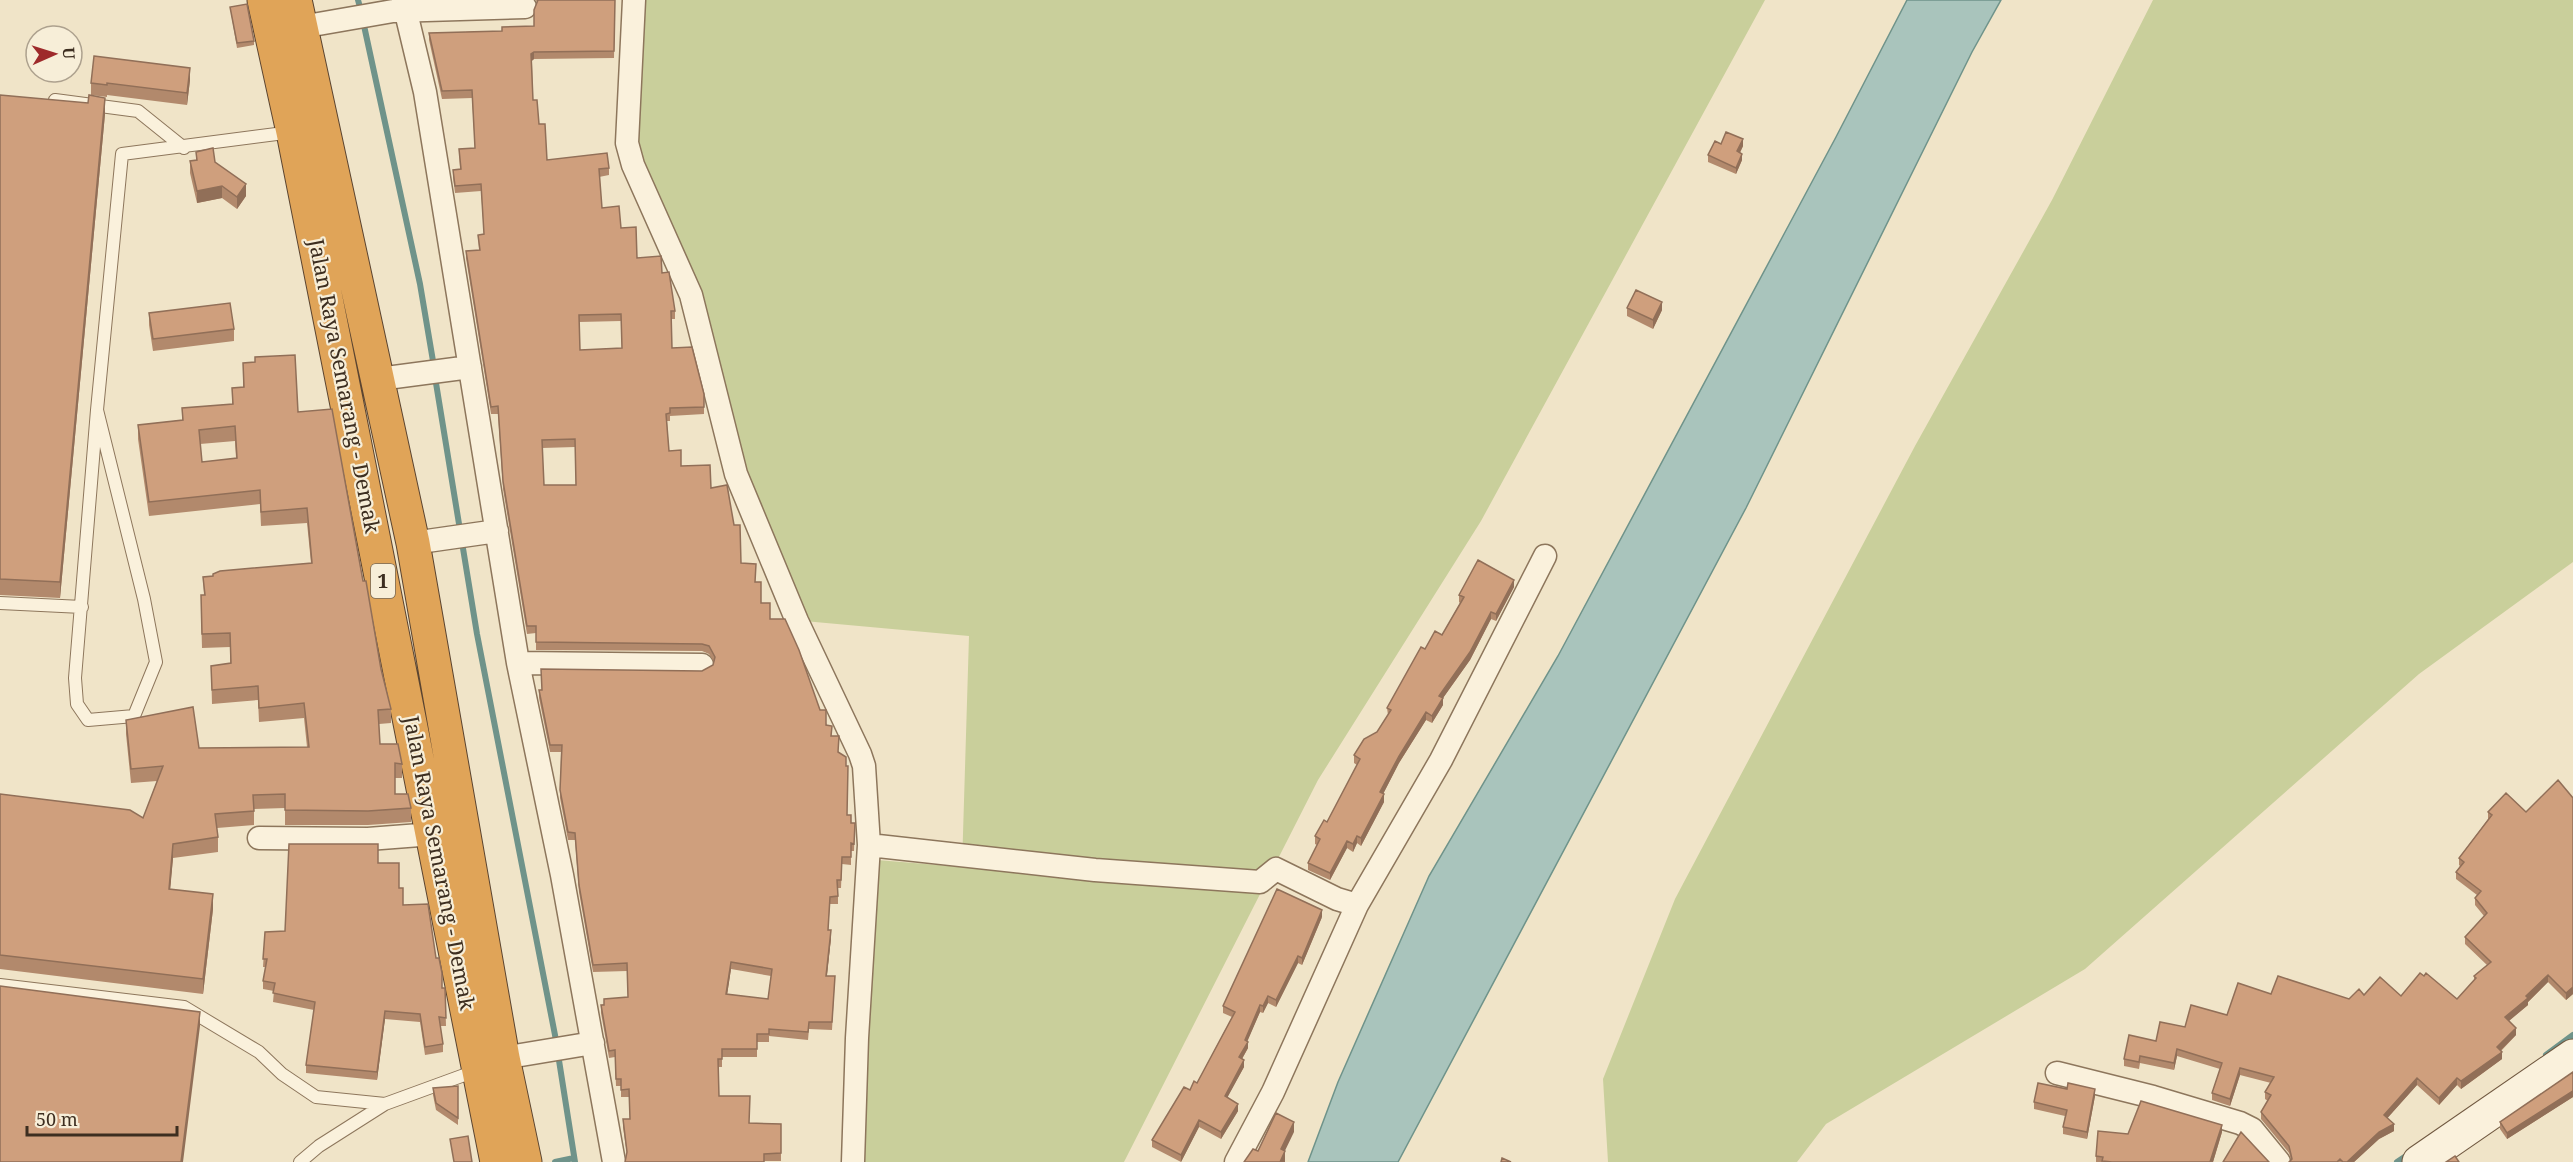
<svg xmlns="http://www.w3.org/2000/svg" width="2573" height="1162" font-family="'Noto Serif',serif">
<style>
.green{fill:#c9cf9b}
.water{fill:#a9c4bc;stroke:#6f938a;stroke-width:1.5}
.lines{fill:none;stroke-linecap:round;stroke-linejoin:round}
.stream{stroke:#6f938a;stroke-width:6}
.lane-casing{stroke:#8d765c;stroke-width:14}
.street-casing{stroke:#8d765c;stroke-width:25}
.secondary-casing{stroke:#6f573f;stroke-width:35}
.highway-casing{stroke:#5b4430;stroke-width:35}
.lane{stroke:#faf1dc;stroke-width:12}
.street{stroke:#faf1dc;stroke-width:22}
.secondary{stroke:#faf1dc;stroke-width:33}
.highway{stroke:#e0a458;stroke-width:33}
.wall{fill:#b2896c;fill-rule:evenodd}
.shaded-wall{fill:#916f58}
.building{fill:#cf9f7d;stroke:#916f58;stroke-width:1.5;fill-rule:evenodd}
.labels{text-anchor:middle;stroke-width:4.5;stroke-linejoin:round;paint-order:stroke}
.shield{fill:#f7eed8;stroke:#756857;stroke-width:1.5}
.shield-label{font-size:20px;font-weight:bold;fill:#3d2e20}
.street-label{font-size:21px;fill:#3d2e20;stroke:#f7eed8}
</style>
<rect width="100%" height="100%" fill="#f0e4c8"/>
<path class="green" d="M645 0H1765L1481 521 1318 780 1124 1162H861L877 860 962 867 969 636 804 621 743 484 637 167Z
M2153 0H2573V562L2419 674 2085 969 1826 1124 1797 1162H1608L1603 1079 1675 899 1915 446 2052 200Z"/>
<path class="water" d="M1907 0H2001L1972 52 1746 508 1398 1162H1308L1338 1082 1429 876 1558 656 1836 137Z"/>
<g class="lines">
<path class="stream" d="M358 0 361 11
M363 21 420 284 434 367
M435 377 477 634 555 1035 575 1162
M2546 1055 2573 1035
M555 1162 574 1158
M2397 1162 2409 1154"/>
<defs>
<path id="lane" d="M55 100 138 111 184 148
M97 410 144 599 156 662 134 716 88 720 77 704 75 678 97 410 122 154 292 132
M0 603 82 607
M0 985 184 1007 259 1052 282 1074 316 1097 385 1104
M300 1162 319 1146 385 1104 478 1070"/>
<path id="street" d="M403 0 425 92 518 663 562 875 614 1162
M634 0 627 143 633 165 691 295 736 474 797 621 860 754 864 766 869 845
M301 27 393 11 525 7
M379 379 470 367
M413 543 497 531
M518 663 702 665
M259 838 368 839 433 834
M503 1058 593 1043
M2057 1073 2153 1097 2240 1123 2252 1129 2279 1162
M853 1162 857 1038 869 845 1095 870 1260 882 1276 869 1337 899 1357 905
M1236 1162 1273 1092 1357 905 1441 760 1545 556"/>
<path id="secondary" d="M2419 1162 2573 1056"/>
<path id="highway" d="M264 0 293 132 497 1162
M295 0 413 543 503 1058 525 1162"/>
</defs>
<use href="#lane" class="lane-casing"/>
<use href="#street" class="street-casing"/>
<use href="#secondary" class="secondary-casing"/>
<use href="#highway" class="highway-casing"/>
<use href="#lane" class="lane"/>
<use href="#street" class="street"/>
<use href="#secondary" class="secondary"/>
<use href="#highway" class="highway"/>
</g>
<path class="wall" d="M536 0H615L614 58 534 59 532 61 533 100 547 160 609 168V175L599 177 602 208 621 228 637 258 662 273 675 311V319H671L672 348 704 394V414L670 416V421H667L669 451 681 466 711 488 741 563 755 582 761 603 820 710 832 736 839 753 847 815 851 823H855L854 851H851V865L842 864 841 888H838V904H830L828 930 831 938 827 976H835L832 1030 809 1029 808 1040 769 1036V1042H757V1057H722V1067H718L719 1096 750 1123 781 1124V1161H764L627 1155 623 1127V1119H630L629 1097H621V1086H616L615 1057 609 1058 601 1013V1005L628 997 627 971 593 972 579 892 575 840H568L560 798 561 752H550L539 698V690L702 671 713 665 714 662 709 654 702 651 536 650V633L527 634 503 489 498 414H491L466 258V251L479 250 478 235 484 234 481 191 455 193 453 177V170L460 169 459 149 475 148 472 98 442 99 429 40V33L502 31 534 26 537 3ZM621 321 622 348 580 350 579 322ZM575 447 576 485H544L542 448ZM731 969 771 976 768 999 727 995Z
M230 7 254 41V45L237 48Z
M190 80 187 105 107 95V97L91 95V83Z
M0 95 105 114 60 598 0 595Z
M1721 144 1743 146 1740 153 1742 160 1736 174 1708 162V155Z
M196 152 215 162 246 196 237 209 222 198 197 203 190 173V161L196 160Z
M1627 308 1662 310 1653 329 1627 316Z
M149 313 234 329V341L153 351 149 325Z
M243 363 298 412 363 581 381 669 391 709V723L379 724 380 744 402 764V778H395V794L411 808V822L368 825H285V808L254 809V825L217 828 218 837V852L173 858 170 889 213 909 203 994 0 969V794L143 818 157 781 131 783 126 734V720L199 748 307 747 304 718 259 722 258 700 212 704 211 666 230 663V647L202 648 201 610V595H204L203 577 311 563 307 523 261 526 260 504 149 516 138 439V425L182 420V408L232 404V388L243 387ZM235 441 236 458 202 462 200 444Z
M1514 587 1496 621 1491 619 1470 660 1443 698V705L1432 723 1426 720 1399 763 1383 794 1384 802 1361 846 1357 843 1353 852 1347 848 1330 880 1308 870V863L1317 845 1315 844V836L1327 822 1357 765 1354 763V755L1377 732 1388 715 1387 708 1425 649 1442 635 1460 603 1459 602V595Z
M2573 798V994L2566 1000 2548 982 2528 1002V1005L2509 1021 2516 1035 2501 1051 2502 1059 2461 1089 2457 1085 2439 1105 2417 1085 2387 1118 2394 1131 2379 1139 2354 1162H2289L2291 1160 2289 1153 2261 1119V1112L2268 1101 2265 1099V1092L2271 1083 2240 1075 2230 1106 2212 1100V1093L2220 1069 2177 1056 2174 1070 2140 1063 2139 1069 2124 1066V1059L2156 1041 2185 1027 2227 1015 2271 994 2349 999 2364 995 2401 996 2457 999 2474 980V976L2487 965 2465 944V937L2484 916 2475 905V898L2477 895 2456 879V872L2460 866 2459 865V858L2488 819V812H2526Z
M378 863 399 888 403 905 436 958 442 988H445L446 1026H440L443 1044V1052L425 1055 420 1022 385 1019 377 1080 306 1073V1065L314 1010 273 1002 274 991 263 989V981L266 967H263L265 932 285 931Z
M1322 917 1302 965 1298 963 1276 1007 1268 1003 1263 1013 1260 1012 1247 1041 1248 1048 1242 1059 1244 1067 1227 1097 1238 1111 1221 1139 1199 1127 1181 1162 1152 1147V1140L1190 1090 1197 1083 1232 1017 1223 1013V1006Z
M2573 1072V1097L2507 1139 2500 1129V1122Z
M458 1086V1125L436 1110 433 1095V1088Z
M2095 1096 2087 1139 2063 1134V1127L2065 1116 2034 1109V1102Z
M2222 1132 2213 1162H2096V1156L2128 1134Z"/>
<path class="shaded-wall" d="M534 52V59L531 61V54Z
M190 68V80L187 105V93Z
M105 98V114L60 598V582Z
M1743 139V146L1737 158V151Z
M1742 154V160L1736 174V168Z
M246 184V196L237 209V197Z
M222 186V198L197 203V191Z
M1662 302V310L1653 329V320Z
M1514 580V587L1496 621V614Z
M1491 612V619L1470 660 1443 698V705L1432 723V716L1439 696Z
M1426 712V720L1399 763 1380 800V792L1399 756Z
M1384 794V802L1361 846V838Z
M1357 836V843L1353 852V844Z
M1347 841V848L1330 880V873Z
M173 844V858L169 903V889Z
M213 894V909L203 994V979Z
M1322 910V917L1302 965V958Z
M831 930V938L826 983V976Z
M1298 956V963L1276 1007V1000Z
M731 962V969L726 1002V994Z
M2548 975V982L2528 1002V1005L2505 1024V1017Z
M2573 987V994L2566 1000V993Z
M1268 996V1003L1263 1013V1006Z
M1260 1005V1012L1245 1047V1040Z
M385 1011V1019L377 1080V1072Z
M200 1012V1026L183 1162H181Z
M2516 1028V1035L2497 1054V1047Z
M1248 1042V1048L1239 1064V1057Z
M2177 1049V1056L2174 1070V1063Z
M2502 1052V1059L2461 1089V1081Z
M1244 1060V1067L1225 1102V1096Z
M2240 1068V1075L2230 1106V1099Z
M2417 1078V1085L2384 1122V1115Z
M2457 1078V1085L2439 1105V1098Z
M2095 1089V1096L2087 1139V1132Z
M2573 1091V1097L2507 1139V1133Z
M1238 1104V1111L1221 1139V1132Z
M1199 1120V1127L1181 1162V1155Z
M1294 1122V1132L1281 1159V1149Z
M2394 1124V1131L2379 1139 2354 1162H2347L2379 1132Z
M2222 1125V1132L2213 1162H2210Z
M1285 1151V1162H1280Z"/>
<path class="building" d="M538 0H615L614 51 534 52 531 54 533 100H537L539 124H545L547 160 607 153 609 168 599 169 602 208 619 206 621 228 636 227 637 258 661 256 662 273 669 272 675 311H671L672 348 692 347 704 394V407L670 408V413L666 414 669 451 681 450V466L710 465 711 488 727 485 734 525H740L741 563 756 564 755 582H761V603H770V619H785L799 650 820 710H826V725L832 726 831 736H839L838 752 846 757V766H848L847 815H851V823H855L854 844 851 843V857H842L841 880H837L838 896 830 897 828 930H831L826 976H835L832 1022H809L808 1032 769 1029V1034H757V1049H722V1059H718L719 1096H750L749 1123 781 1124V1153L764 1154V1162H625L627 1152 623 1119H630L629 1089 621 1090V1079H616L615 1050 609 1051 601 1005H604V999L628 997 627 963 593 965 579 885 575 833 568 832 560 790 562 745H550L539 690H542L541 669 702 671 713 665 715 657 709 646 702 644 536 642V626H527L503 481 498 406 491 407 466 251 480 250 478 235 484 234 481 184 455 186 453 170 461 169 459 149 475 148 472 90 442 91 429 33 502 31V27L534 26V10ZM621 314 622 348 580 350 579 315ZM575 439 576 485H544L542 440ZM731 962 772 969 768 999 726 994Z
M247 4 254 41 237 43 230 7Z
M94 56 190 68 187 93 107 83V85L91 83Z
M0 95 88 103 89 95 105 98 60 582 0 579Z
M1726 132 1743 139 1737 151 1742 154 1736 168 1708 155 1715 141 1721 144Z
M213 148 215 162 246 184 237 197 222 186 197 191 190 161 197 160 196 152Z
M1636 290 1662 302 1653 320 1627 308Z
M230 303 234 329 153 339 149 313Z
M295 355 298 412 332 409 363 581H366L381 669 391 709 378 710 380 744H398L402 764 395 763V794H408L411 808 368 811 285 810V794L253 795 254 811 215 814 218 837 173 844 169 889 213 894 203 979 0 955V794L130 810 143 818 163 766 131 769 126 720 193 707 199 748 309 747 304 703 259 708 258 686 212 690 211 666 231 663 230 633 202 634 201 595H205L203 577 213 576V574L220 571 312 563 307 508 261 512 260 490 149 502 138 425 183 420 182 408 233 404 232 388 244 387 243 363 255 362V357ZM235 426 237 458 202 462 199 430Z
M1478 560 1514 580 1496 614 1491 612 1470 652 1439 696 1443 698 1432 716 1426 712 1399 756 1380 792 1384 794 1361 838 1357 836 1353 844 1347 841 1330 873 1308 863 1320 839 1315 836 1324 820 1327 822 1360 759 1354 755 1364 739 1377 732 1391 710 1387 708 1421 647 1425 649 1435 631 1442 635 1464 597 1459 595Z
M2558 780 2573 798V987L2566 993 2548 975 2526 996 2528 998 2505 1017 2516 1028 2497 1047 2502 1052 2461 1081 2457 1078 2439 1098 2417 1078 2384 1115 2394 1124 2379 1132 2347 1162H2343L2340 1159 2337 1162H2289L2292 1159 2289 1146 2261 1112 2271 1095 2265 1092 2274 1077 2240 1068 2230 1099 2212 1093 2222 1063 2177 1049 2174 1063 2140 1056 2139 1062 2124 1059 2129 1035 2156 1041 2160 1022 2185 1027 2191 1005 2227 1015 2238 983 2271 994 2278 976 2349 999 2359 989 2364 995 2380 977 2401 996 2420 973 2424 976 2426 973 2457 999 2476 978 2474 976 2491 962 2465 937 2487 913 2475 898 2481 891 2456 872 2464 862 2459 858 2492 815 2488 812 2506 793 2526 812Z
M289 844H378V863H399V888H403V905L428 904 436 958H439L442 973V988H445L446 1018 439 1017 443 1044 425 1047 420 1014 385 1011 377 1072 306 1065 315 1002 273 993 275 983 263 981 267 959H263L265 932 285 931Z
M1277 889 1322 910 1302 958 1298 956 1276 1000 1268 996 1263 1006 1260 1005 1245 1040 1248 1042 1239 1057 1244 1060 1225 1096 1238 1104 1221 1132 1199 1120 1181 1155 1152 1140 1184 1087 1190 1090 1194 1081 1197 1083 1235 1012 1223 1006Z
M0 986 200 1012 181 1162H0Z
M2573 1072V1091L2507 1133 2500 1122Z
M2038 1083 2067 1089 2068 1083 2095 1089 2087 1132 2063 1127 2067 1110 2034 1102Z
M458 1086V1118L436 1103 433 1088Z
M2141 1101 2222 1125 2210 1162H2112L2102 1161 2103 1157 2096 1156 2098 1131 2128 1134Z
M1276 1113 1294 1122 1281 1149 1285 1151 1280 1162H1244L1253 1149 1258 1151Z
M2241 1132 2269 1162H2223Z
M468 1136 472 1162H454L450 1139Z
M2455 1156 2459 1162H2446Z
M1502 1158 1511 1162H1501Z"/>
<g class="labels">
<rect class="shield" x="371" y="564" width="24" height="34" rx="4.5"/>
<g class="shield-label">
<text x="383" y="588">1</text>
</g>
<g class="street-label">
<text transform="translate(344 386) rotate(79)" y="7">Jalan Raya Semarang - Demak</text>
<text transform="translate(439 863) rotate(79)" y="7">Jalan Raya Semarang - Demak</text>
</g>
</g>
<g transform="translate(54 54) rotate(87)"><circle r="28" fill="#f7eed8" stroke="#ada18e" stroke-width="1.5"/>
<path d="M0-4.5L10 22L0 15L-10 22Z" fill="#9e2a2b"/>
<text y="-9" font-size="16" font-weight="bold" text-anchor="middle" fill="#3d2e20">U</text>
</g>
<path d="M27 1126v9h150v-9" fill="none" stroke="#3d2e20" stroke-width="3"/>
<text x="36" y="1126" font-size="18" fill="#3d2e20" stroke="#f7eed8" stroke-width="4.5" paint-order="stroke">50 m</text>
</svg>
